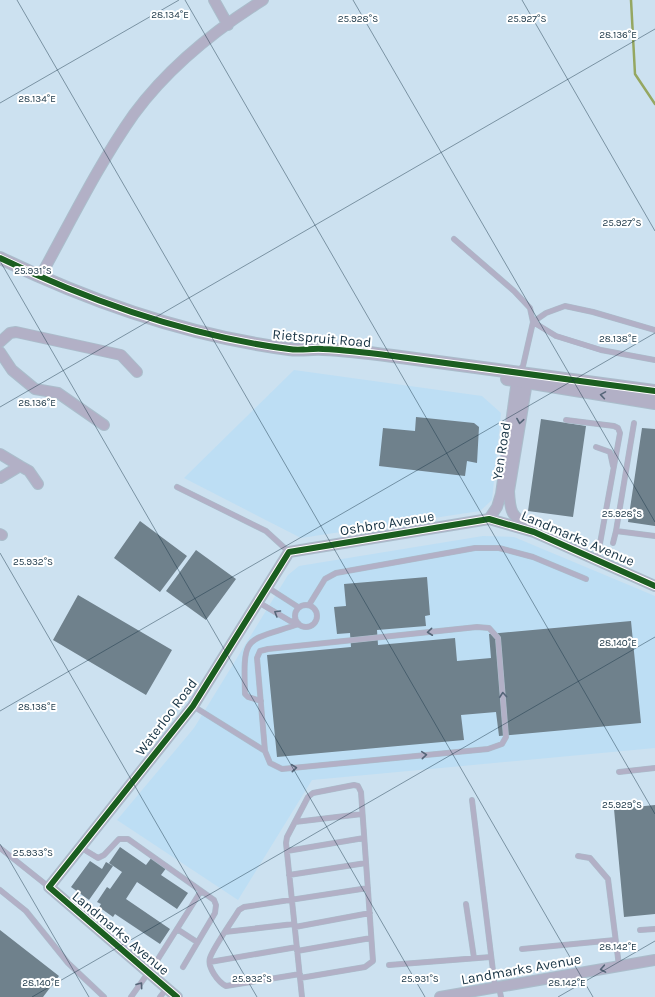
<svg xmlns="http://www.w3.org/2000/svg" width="655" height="997" font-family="Karla,sans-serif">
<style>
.built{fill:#bddef4}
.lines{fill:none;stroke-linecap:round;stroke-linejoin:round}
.stream{stroke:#95a761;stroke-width:2.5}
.building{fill:#6f818c}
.service-casing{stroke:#aabdcb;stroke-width:6}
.minor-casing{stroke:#aabdcb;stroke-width:12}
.tertiary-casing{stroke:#aabdcb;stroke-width:14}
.service{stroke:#b2b0c6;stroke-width:5}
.minor{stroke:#b2b0c6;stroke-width:10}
.tertiary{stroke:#b2b0c6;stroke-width:12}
.cycleway-casing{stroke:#fff;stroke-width:8}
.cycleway{stroke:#1b5e20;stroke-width:6}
.oneway{stroke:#556578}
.ticks{fill:none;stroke:#173344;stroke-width:1;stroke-opacity:0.45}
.labels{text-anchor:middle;stroke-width:4;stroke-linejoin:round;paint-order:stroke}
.street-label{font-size:14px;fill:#173344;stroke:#fff}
.ticks-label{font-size:10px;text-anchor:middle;fill:#173344;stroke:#fff;stroke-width:4;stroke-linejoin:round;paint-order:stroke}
</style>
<rect width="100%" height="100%" fill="#cce1f0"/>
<path class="built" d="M294 370 482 396 501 413 492 500 480 511 301 538 184 478Z
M483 536 514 537 655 596V748L312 780 238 900 117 820 194 728 288 575 299 566Z"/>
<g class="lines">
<path class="stream" d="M631 0 635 74 655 104"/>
</g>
<path class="building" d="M416 417 474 423 479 427 477 463 467 461 465 476 379 466 383 428 415 431Z
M541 419 586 426 573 517 528 511Z
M642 428 655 429V526L628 522Z
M140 521 187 556 160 592 114 558Z
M196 550 236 579 206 620 166 591Z
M427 577 430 615 425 616 426 626 377 630 378 645 455 638 457 661 491 658 489 634 631 621 641 723 499 736 496 712 461 715 464 740 277 757 267 655 351 647 350 633 337 634 334 607 346 606 344 584Z
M78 595 172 650 146 695 53 640Z
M655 805V914L624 917 614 809Z
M120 847 146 865 152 857 167 867 161 875 188 893 177 909 137 882 126 899 170 929 160 944 115 914 113 917 99 907 101 904 97 902 107 887 110 889 122 872 109 863Z
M90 861 102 869 106 862 113 866 89 900 71 887Z
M0 930 59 976 43 997H0Z"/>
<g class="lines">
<defs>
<path id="service" d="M454 239 514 291 530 308 533 322 523 366 518 372
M655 330 593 312 565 306 546 313 533 322 556 336 601 350 655 360
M566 420 614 426 618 428 620 433 597 560
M596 447 610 452 613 466
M177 487 266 531 289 552
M616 531 634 423
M613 543 616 531 655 536
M267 587 298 607
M258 602 290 621 297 622
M309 605 325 579 336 573 475 548H499L533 557 586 579
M295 616a11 11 0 1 1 22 0a11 11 0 1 1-22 0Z
M261 701 248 697 245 694C243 633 245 642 299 624
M193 706 265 751 270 763 282 769 488 749 502 744 506 737 498 638 489 628 477 627 268 649 260 651 257 658 265 751
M619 772 655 768
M472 800 495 987
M295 822 362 814
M80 847 98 858 104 855 119 839H128L214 900 216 905 215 913 183 967
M0 848 49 887
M287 851 364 838
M578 856 590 858 608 879 619 966
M289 875 366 863
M0 890 26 911 68 963 104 997
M466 904 474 958
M295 927 370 913
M177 929 197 942
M640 930 655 929
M225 932 294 924
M522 949 615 940
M297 951 371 938
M210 962 297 947
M389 965 491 957
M300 974 226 986C218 982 207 967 210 958 213 948 233 920 239 910L244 907 368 888
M300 978 365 967 373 961 361 792 358 786 354 785 313 793 308 797 287 837 286 843 302 997
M499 987 501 997
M131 997 158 959 201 891
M160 997 167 988"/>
<path id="minor" d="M214 0 228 25
M40 277C70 223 98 165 134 114 168 68 215 30 263 0
M0 342 10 333 16 332 121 355 137 372
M0 352 12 370 35 389 58 393 104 425
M528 376 509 491C510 512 511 515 529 528
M0 454 20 466 0 478
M20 466 29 471 38 484
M489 519 497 507 501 494 518 373
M0 534 2 535
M177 997 49 887 193 706 289 552 489 519 534 532 655 586
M440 997 655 960"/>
<path id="tertiary" d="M0 258C91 302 189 336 289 349 300 351 312 348 323 349 346 350 370 353 393 356 481 367 568 380 655 391
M507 379 655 403"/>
</defs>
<use href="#service" class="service-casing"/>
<use href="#minor" class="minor-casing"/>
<use href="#tertiary" class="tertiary-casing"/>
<use href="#service" class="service"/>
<use href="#minor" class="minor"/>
<use href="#tertiary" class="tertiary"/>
<defs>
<path id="cycleway" d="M0 258C91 302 189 336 289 349 300 351 312 348 323 349 346 350 370 353 393 356 481 367 568 380 655 391
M177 997 49 887 193 706 289 552 489 519 534 532 655 586"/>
</defs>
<use href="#cycleway" class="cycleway-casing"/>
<use href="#cycleway" class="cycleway"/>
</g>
<defs><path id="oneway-chevron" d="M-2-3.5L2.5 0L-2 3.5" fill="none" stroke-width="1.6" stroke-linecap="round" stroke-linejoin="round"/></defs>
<g class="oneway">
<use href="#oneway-chevron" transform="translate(603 395) rotate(-171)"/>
<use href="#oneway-chevron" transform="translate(520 421) rotate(99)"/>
<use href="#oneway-chevron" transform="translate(277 613) rotate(-149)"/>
<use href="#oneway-chevron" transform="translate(430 632) rotate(174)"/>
<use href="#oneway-chevron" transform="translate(503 695) rotate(-95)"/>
<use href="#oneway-chevron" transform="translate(424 755) rotate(-5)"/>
<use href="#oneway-chevron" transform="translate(294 768) rotate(-5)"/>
<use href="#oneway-chevron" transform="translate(603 969) rotate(170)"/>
<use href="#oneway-chevron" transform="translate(140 985) rotate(-54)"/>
</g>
<path class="ticks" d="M17 0 593 997M185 0 655 814M353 0 655 522M522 0 655 231M0 103 179 0M0 261 425 997M0 407 655 29M0 553 257 997M0 711 655 333M0 844 89 997M32 997 655 637M558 997 655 941"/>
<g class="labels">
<g class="street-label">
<text transform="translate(322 338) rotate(5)" y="5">Rietspruit Road</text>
<text transform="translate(501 451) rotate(-81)" y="5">Yen Road</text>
<text transform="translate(387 523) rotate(-9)" y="5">Oshbro Avenue</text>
<text transform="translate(578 538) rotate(23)" y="5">Landmarks Avenue</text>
<text transform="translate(166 717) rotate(-53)" y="5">Waterloo Road</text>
<text transform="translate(121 933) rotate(40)" y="5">Landmarks Avenue</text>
<text transform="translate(521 969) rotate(-10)" y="5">Landmarks Avenue</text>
</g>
</g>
<g class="ticks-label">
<text x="170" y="18">28.134°E</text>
<text x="358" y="22">25.928°S</text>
<text x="527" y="22">25.927°S</text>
<text x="618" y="38">28.136°E</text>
<text x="37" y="102">28.134°E</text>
<text x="622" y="226">25.927°S</text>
<text x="33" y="274">25.931°S</text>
<text x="618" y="342">28.138°E</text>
<text x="37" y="406">28.136°E</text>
<text x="622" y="517">25.928°S</text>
<text x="33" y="565">25.932°S</text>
<text x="618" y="646">28.140°E</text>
<text x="37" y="710">28.138°E</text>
<text x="622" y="808">25.929°S</text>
<text x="33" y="856">25.933°S</text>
<text x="618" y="950">28.142°E</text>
<text x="252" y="982">25.932°S</text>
<text x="420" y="982">25.931°S</text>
<text x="41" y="986">28.140°E</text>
<text x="567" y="986">28.142°E</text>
</g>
</svg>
